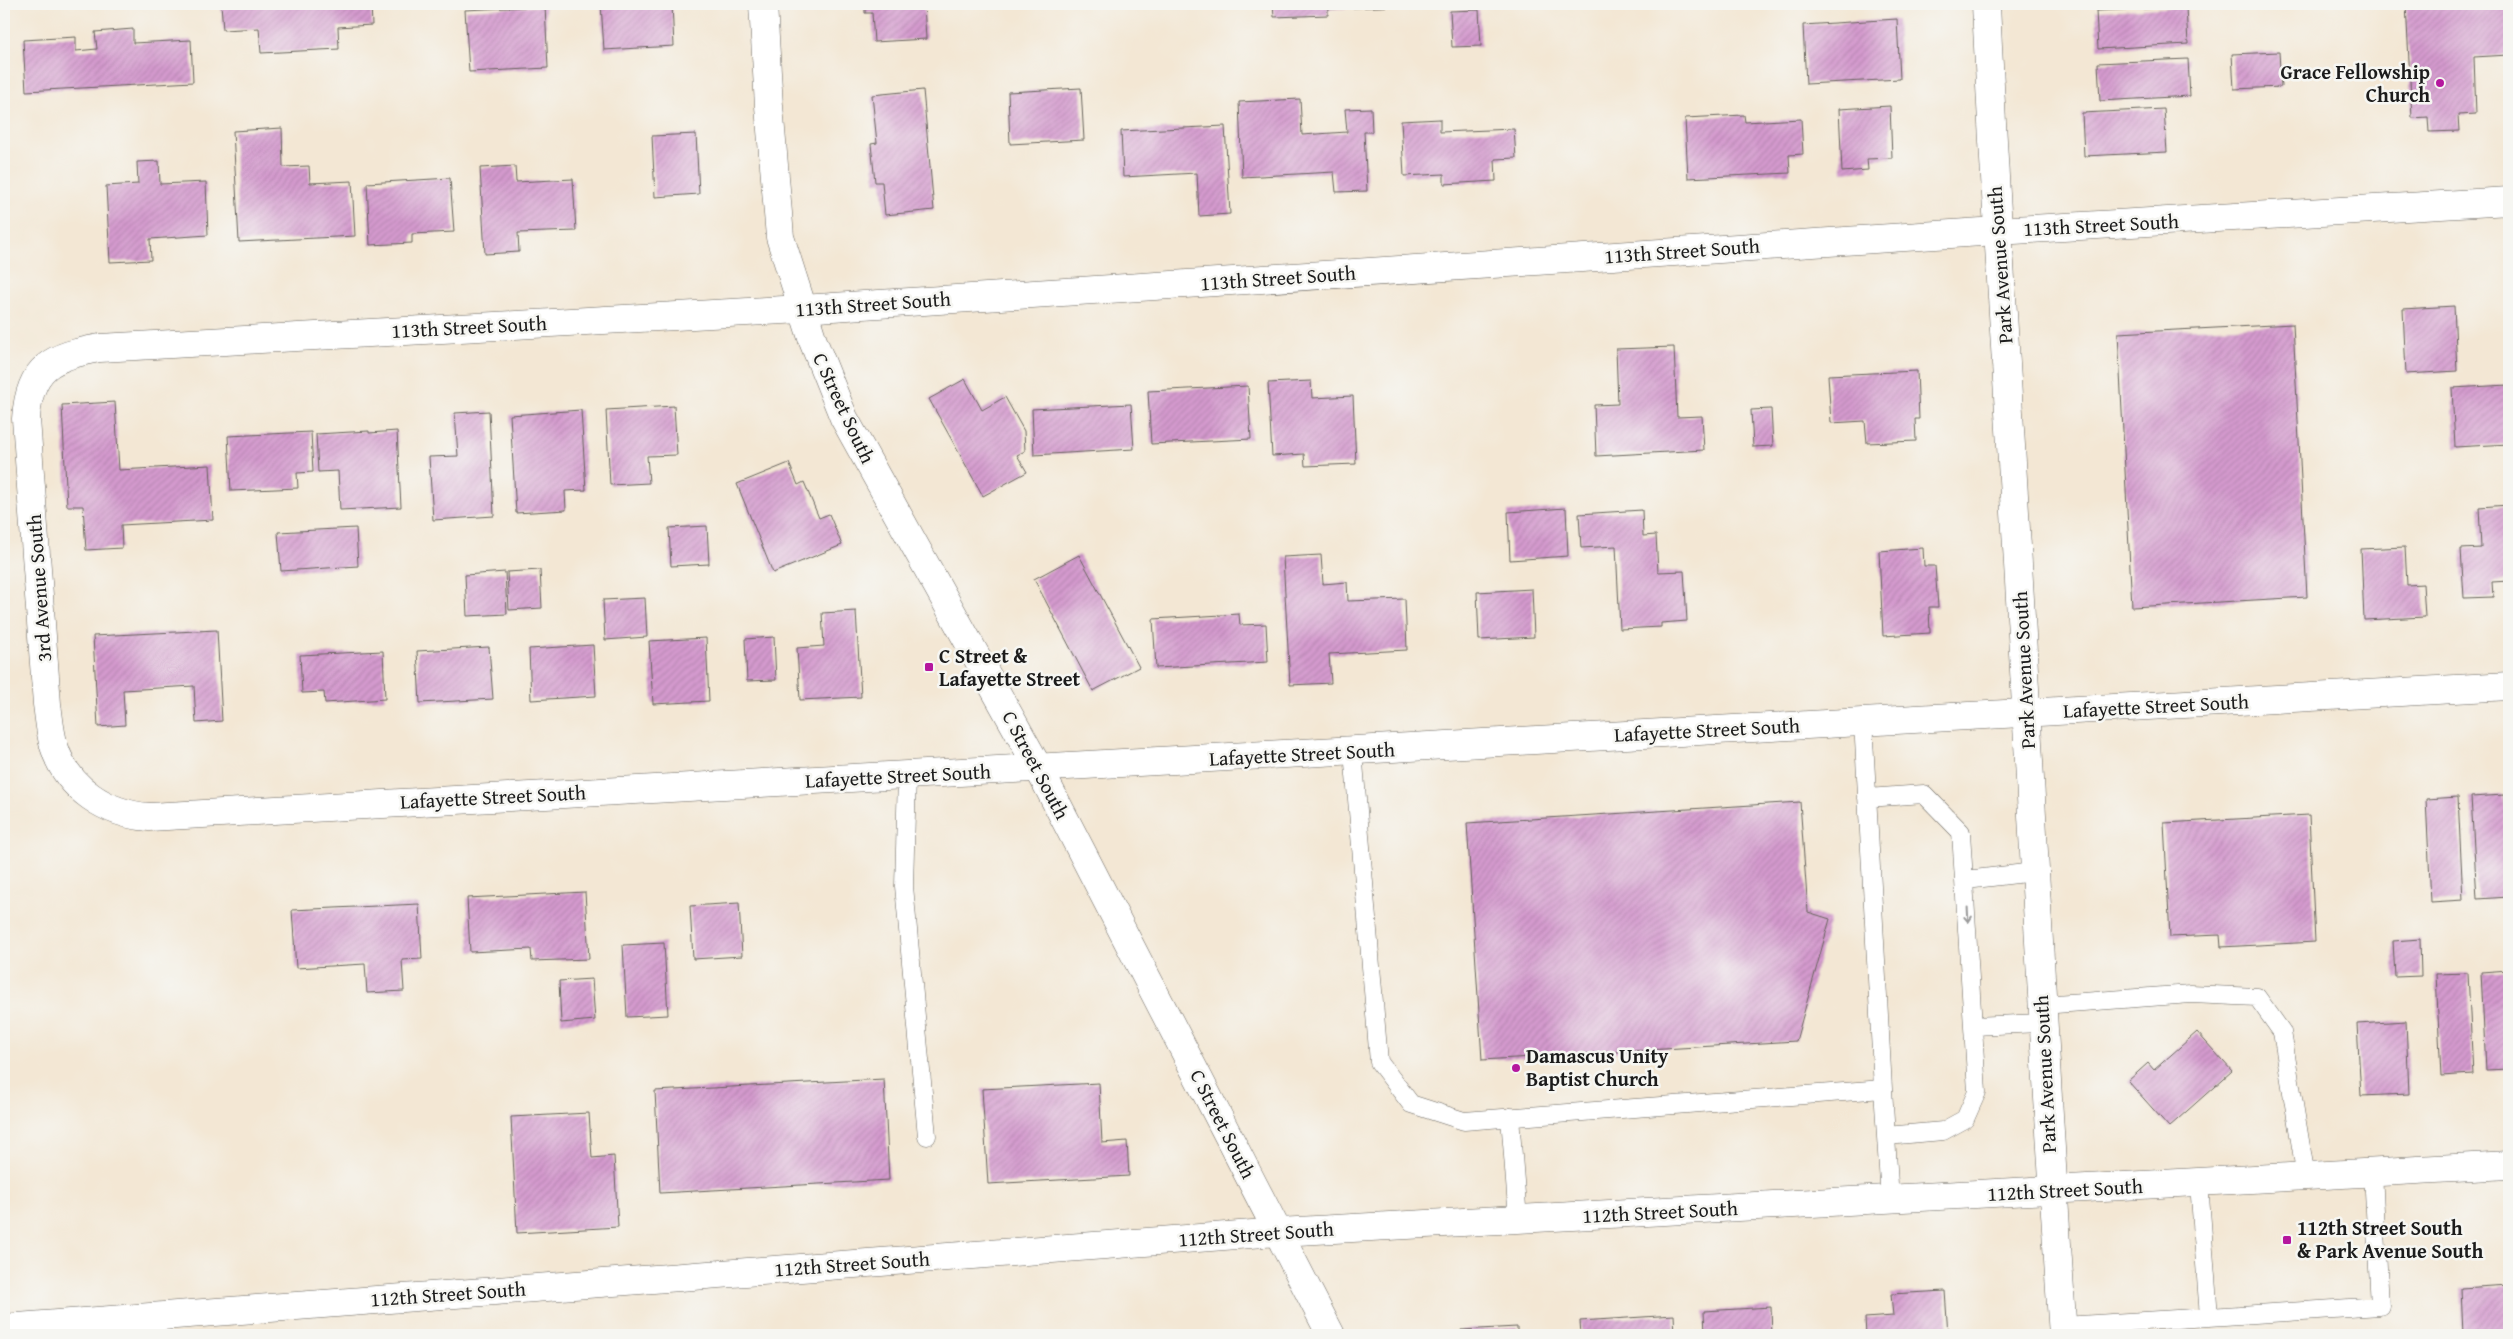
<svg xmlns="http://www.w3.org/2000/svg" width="2513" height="1339" font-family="'Gentium Book Plus',serif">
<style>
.building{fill:url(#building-hatch)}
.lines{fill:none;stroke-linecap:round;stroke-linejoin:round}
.lane-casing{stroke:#67635c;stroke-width:19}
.street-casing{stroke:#67635c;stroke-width:29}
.secondary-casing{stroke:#67635c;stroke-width:29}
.lane{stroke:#fff;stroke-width:18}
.street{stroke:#fff;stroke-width:28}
.secondary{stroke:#fff;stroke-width:28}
.oneway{stroke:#999}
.poi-dot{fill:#b5179e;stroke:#f6f6f2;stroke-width:2}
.labels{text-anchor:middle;stroke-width:5;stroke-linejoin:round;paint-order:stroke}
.poi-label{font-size:20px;font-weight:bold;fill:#1c1c1c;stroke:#f6f6f2;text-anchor:start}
.street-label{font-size:20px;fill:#1c1c1c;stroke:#f6f6f2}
</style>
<defs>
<pattern id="building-hatch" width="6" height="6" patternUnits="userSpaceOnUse" patternTransform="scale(1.25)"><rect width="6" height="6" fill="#d49ace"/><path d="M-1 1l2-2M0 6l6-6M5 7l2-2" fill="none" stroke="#b584b0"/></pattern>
</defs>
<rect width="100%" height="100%" fill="#f6f6f2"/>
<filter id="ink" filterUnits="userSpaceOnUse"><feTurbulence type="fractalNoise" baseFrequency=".02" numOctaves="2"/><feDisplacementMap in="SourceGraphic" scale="10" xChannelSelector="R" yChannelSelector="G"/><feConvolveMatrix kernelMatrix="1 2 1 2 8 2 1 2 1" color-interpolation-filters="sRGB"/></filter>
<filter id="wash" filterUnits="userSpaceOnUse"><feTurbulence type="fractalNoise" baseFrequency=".0096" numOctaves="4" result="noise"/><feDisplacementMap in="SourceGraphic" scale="20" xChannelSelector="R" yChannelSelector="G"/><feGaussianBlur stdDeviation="1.12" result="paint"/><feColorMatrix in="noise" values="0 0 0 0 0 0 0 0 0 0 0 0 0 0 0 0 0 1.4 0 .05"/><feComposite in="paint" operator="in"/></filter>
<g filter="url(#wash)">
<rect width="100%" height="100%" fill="#f3e7d4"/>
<g id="blocks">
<path class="building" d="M221 4H371L372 25 338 27 339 49 261 53 259 28 223 30Z
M601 4H672L674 46 604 50Z
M865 4H924L926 39 874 42 872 13H865Z
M1273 4H1399V6L1328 9V15L1274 17Z
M2406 4H2509V55L2474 57 2476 114 2458 115 2459 131 2429 132 2428 117 2412 118Z
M545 6 548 68 469 72 465 10Z
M2186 7 2188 44 2098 49 2096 11Z
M1479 10 1481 46 1452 47 1450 11Z
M1897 19 1900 79 1806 84 1803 25Z
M133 29V43L191 40 193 82 26 91 23 40 76 37V51L97 49 95 32Z
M2279 52 2281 87 2234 89 2232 54Z
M2188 59 2190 96 2100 101 2098 63Z
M1081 88 1084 140 1010 144 1008 92Z
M923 90 934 210 885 215 882 182H875L871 144 877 143 872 95Z
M1300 99 1302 135 1347 132 1345 109 1371 108 1372 132H1364L1367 191 1336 192 1334 172 1242 177 1239 102Z
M1890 106 1892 158 1867 159 1868 170 1842 172 1839 109Z
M2164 109 2167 152 2084 156 2082 113Z
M1744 115 1745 122 1801 119 1803 154 1789 155 1790 173 1688 178 1685 118Z
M1440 119V132L1514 129 1516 158 1495 159 1496 181 1444 184V174L1404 176 1401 121Z
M1225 126 1230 214 1199 216 1197 173 1123 177 1121 131Z
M282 128 283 167 309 166 310 183 352 181 355 236 239 242 233 131Z
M696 134 699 194 655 197 652 136Z
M159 161 160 184 206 182 208 235 150 239 151 260 110 262 106 186 138 184 137 162Z
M515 166 516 182 573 179 576 231 518 233 519 252 485 254 480 168Z
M450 178 454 232 412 234V243L370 245 367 183Z
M2454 306 2457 371 2406 374 2403 309Z
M2293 324 2307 597 2132 607 2118 333Z
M1674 347 1677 417 1702 416 1704 450 1596 456 1594 405 1618 404 1616 349Z
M1917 371 1919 419H1915L1916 441 1867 443 1865 421 1831 423 1828 375Z
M965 379 982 410 1005 397 1024 431 1025 451 1017 455 1027 472 983 496 929 399Z
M1311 381 1312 398 1353 396 1356 464 1305 466 1304 454 1272 456 1268 383Z
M2509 385V444L2455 447 2452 388Z
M1248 386 1251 439 1151 444 1148 391Z
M115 402 119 470 210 465 213 520 121 525 122 548 86 550 83 506H67L62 405Z
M1131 404 1134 449 1034 455 1032 409Z
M674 406 677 455 647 456 649 483 610 485 606 410Z
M1771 409 1773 446 1753 447 1751 410Z
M581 410 586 490 565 491 566 510 516 513 510 415Z
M489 411 494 516 433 520 429 457 458 456 455 413Z
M369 431V433L397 431 401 507 340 510 338 471 318 472 316 434Z
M311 432 313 472 297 473 298 488 231 491 228 436Z
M789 463 798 485 804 482 819 518 829 514 842 545 773 573 737 484Z
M2509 505V581L2492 582 2493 597 2464 598 2461 549 2481 548 2479 507Z
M1566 508 1568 556 1510 560 1508 512Z
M1642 510 1643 536 1656 535 1658 572 1684 571 1687 621 1661 623V627L1620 629 1616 546 1581 548 1579 514Z
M707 526 709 564 671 566 669 528Z
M356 528 358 566 281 571 278 532Z
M2405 547 2407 585 2423 584 2425 617 2364 620 2361 549Z
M1923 548 1924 566H1935L1938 607H1929L1930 633 1883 636 1879 551Z
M1079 555 1139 667 1093 691 1034 579Z
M1321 555 1323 584 1347 582 1348 601 1405 599 1407 650 1329 654 1331 683 1290 685 1283 557Z
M540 570 542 608 509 610 507 572Z
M505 572 507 614 467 616 465 575Z
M1532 589 1534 637 1479 640 1477 592Z
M645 598 647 637 605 640 603 600Z
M856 611 861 697 800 700 797 648 824 646 822 613Z
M1239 614 1240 625 1266 624 1268 662 1156 668 1153 619Z
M217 630 222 721 196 723 194 686 123 690 125 725 98 727 93 636Z
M774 637 776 680 747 681 745 639Z
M706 638 709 701 653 704 649 641Z
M593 645 596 696 531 700 529 649Z
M489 647 493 699 420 703 417 651Z
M383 651 385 699 325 703 324 692 302 693 300 655Z
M2504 795 2509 897 2477 899 2471 797Z
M2458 797 2463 900 2431 902 2426 799Z
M1800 802 1808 912 1830 919 1796 1041 1482 1060 1467 823Z
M2309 815 2315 942 2221 947 2220 935 2170 937 2164 823Z
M585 892 589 959 532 961 531 949 470 952 467 898Z
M739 903 742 956 693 959 690 906Z
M419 904 422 959 402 960 404 991 367 993 365 964 296 968 292 910Z
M2420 939 2421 976 2395 977 2393 941Z
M664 943 668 1015 627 1017 623 945Z
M2509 970V1069L2486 1070 2481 972Z
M2468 973 2473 1074 2441 1076 2436 974Z
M592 979 595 1020 561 1023 559 981Z
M2406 1021 2409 1094 2361 1096 2357 1024Z
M2197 1032 2232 1071 2169 1127 2128 1081 2148 1063 2154 1070Z
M884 1079 889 1180 660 1193 655 1091Z
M1099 1083 1102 1143 1127 1141 1129 1176 988 1184 982 1089Z
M589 1113 592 1158 614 1156 618 1227 517 1233 511 1117Z
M2509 1285V1335H2463L2461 1288Z
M1945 1291 1948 1335H1866L1865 1318 1893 1316 1891 1294Z
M1771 1307 1772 1335H1705L1704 1311Z
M1674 1315 1675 1335H1581L1580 1321Z
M1517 1327V1335H1461V1330Z"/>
</g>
</g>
<g filter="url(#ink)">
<use href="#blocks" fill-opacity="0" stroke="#67635c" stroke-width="1"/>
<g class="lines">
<defs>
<path id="lane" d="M1863 721 1883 1089
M1353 751 1379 1062 1411 1104 1464 1121 1883 1089 1890 1200
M907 776 904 886 927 1136
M1867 798 1924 794 1961 832 1977 1092 1965 1119 1943 1131 1886 1136
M1966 880 2034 872
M2042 1005 2191 994 2257 997 2282 1032 2306 1177
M1974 1026 2042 1023
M1510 1117 1518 1220
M2199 1183 2209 1317 2380 1306 2373 1173
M2063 1326 2209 1317"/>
<path id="street" d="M2509 201 1997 231 802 309 100 348C52 356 29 367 26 419L47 704C49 718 50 733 54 746 67 789 107 814 149 817L2509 686"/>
<path id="secondary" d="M763 4 769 106 780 237 813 341 844 418 1039 769 1331 1335
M1986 4C1995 202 2009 401 2020 599 2034 845 2046 1090 2063 1335
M4 1328 1279 1232 2509 1165"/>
</defs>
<use href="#lane" class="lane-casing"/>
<use href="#street" class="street-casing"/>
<use href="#secondary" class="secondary-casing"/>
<use href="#lane" class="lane"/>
<use href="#street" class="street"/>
<use href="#secondary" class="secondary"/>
</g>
<defs><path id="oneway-shaft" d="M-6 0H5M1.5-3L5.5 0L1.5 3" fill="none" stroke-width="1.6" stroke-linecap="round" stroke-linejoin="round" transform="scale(1.25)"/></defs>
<use class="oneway" href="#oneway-shaft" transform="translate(1968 915) rotate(87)"/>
</g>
<g class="poi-dot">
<circle cx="2440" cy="83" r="5"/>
<rect x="924" y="662" width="10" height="10" rx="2.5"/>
<circle cx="1516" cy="1068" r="5"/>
<rect x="2282" y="1235" width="10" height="10" rx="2.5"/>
</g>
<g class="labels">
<g class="poi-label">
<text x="2430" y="79" text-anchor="end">Grace Fellowship<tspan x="2430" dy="23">Church</tspan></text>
<text x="939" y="663">C Street &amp;<tspan x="939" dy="23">Lafayette Street</tspan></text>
<text x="1526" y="1063">Damascus Unity<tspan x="1526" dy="23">Baptist Church</tspan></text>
<text x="2297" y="1235">112th Street South<tspan x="2297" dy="23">&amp; Park Avenue South</tspan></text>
</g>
<g class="street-label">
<text transform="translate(2101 225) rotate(-3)" y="7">113th Street South</text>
<text transform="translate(1682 251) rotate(-4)" y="7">113th Street South</text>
<text transform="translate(2000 265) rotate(-94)" y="7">Park Avenue South</text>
<text transform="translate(1278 278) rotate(-4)" y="7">113th Street South</text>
<text transform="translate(873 304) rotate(-4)" y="7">113th Street South</text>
<text transform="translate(469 327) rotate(-3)" y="7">113th Street South</text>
<text transform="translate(844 408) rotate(65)" y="7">C Street South</text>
<text transform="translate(39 588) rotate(-94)" y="7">3rd Avenue South</text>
<text transform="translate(2024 670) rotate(-93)" y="7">Park Avenue South</text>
<text transform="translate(2156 706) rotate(-3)" y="7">Lafayette Street South</text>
<text transform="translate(1707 730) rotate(-3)" y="7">Lafayette Street South</text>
<text transform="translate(1302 754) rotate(-3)" y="7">Lafayette Street South</text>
<text transform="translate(1036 765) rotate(62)" y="7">C Street South</text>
<text transform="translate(898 776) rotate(-3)" y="7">Lafayette Street South</text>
<text transform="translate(493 797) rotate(-3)" y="7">Lafayette Street South</text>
<text transform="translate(2045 1074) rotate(-93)" y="7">Park Avenue South</text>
<text transform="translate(1223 1124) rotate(63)" y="7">C Street South</text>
<text transform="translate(2065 1190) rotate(-3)" y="7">112th Street South</text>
<text transform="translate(1660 1212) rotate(-3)" y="7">112th Street South</text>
<text transform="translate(1256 1234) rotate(-4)" y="7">112th Street South</text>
<text transform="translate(852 1264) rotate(-4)" y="7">112th Street South</text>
<text transform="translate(448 1294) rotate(-4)" y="7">112th Street South</text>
</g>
</g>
<rect width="2513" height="1339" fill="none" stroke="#f6f6f2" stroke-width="20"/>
</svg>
